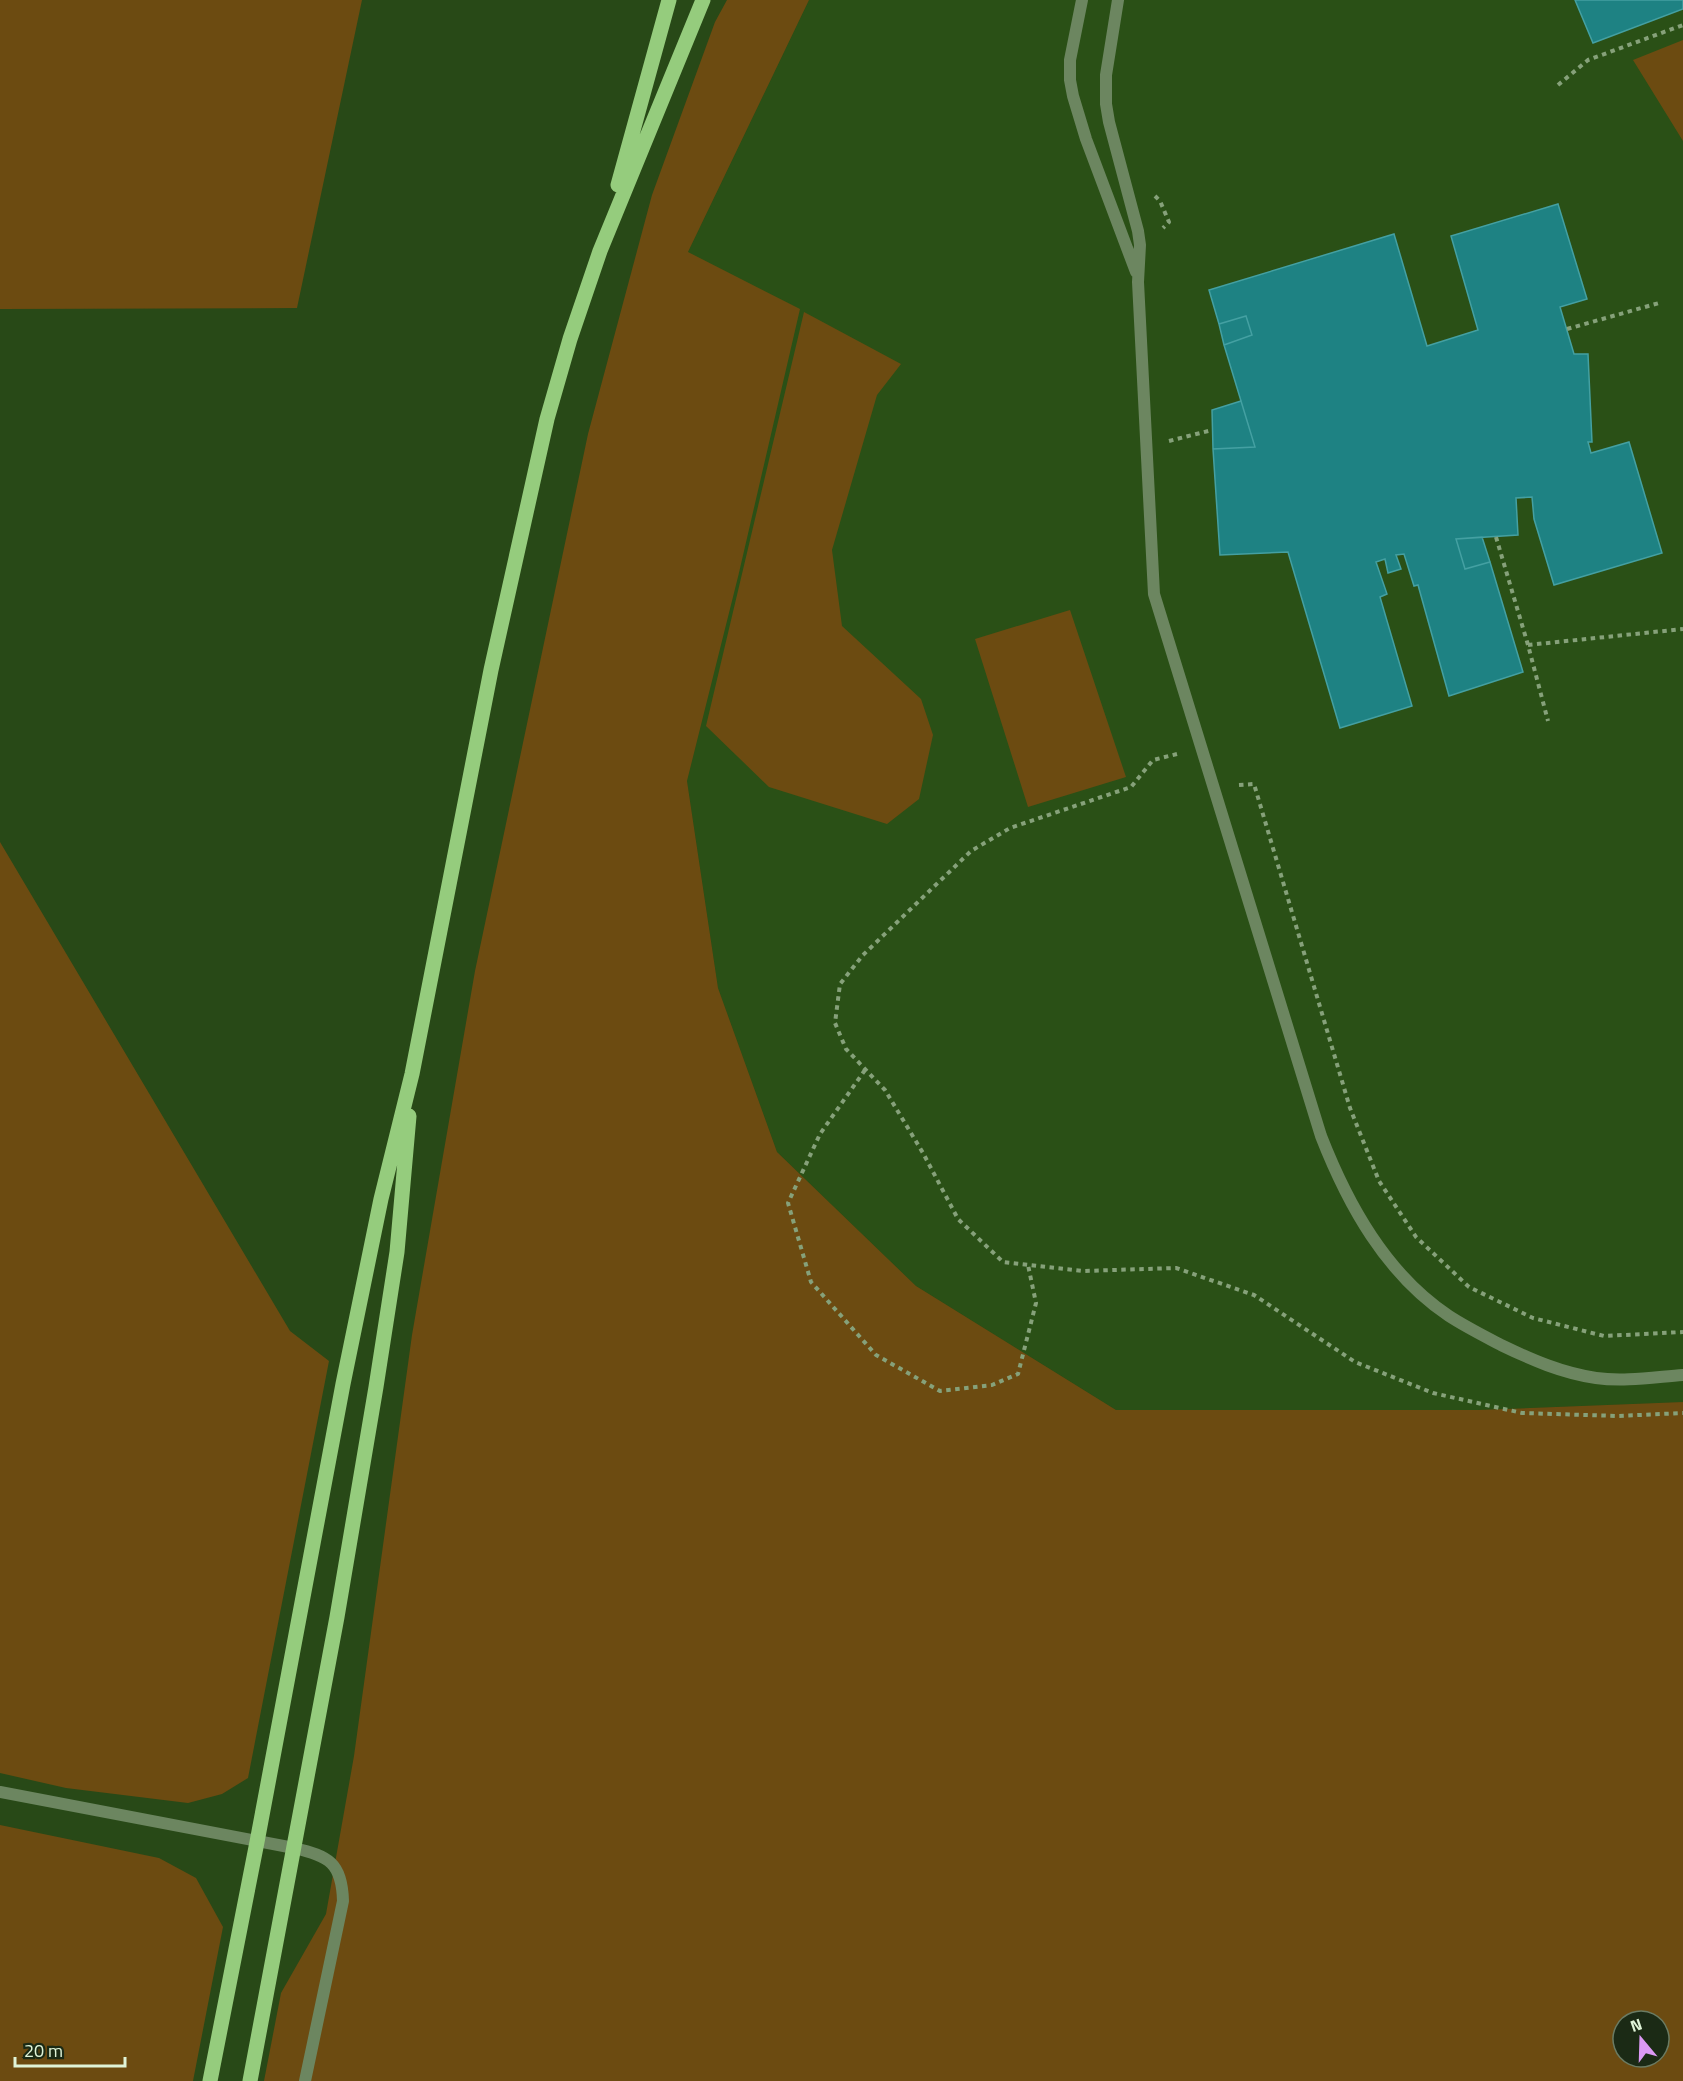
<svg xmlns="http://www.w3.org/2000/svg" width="1683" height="2081" font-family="'Titillium Web',sans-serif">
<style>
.built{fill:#2a5016}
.green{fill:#6c4b11;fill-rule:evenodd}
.building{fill:#1e8283;stroke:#44a0a2;stroke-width:1.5}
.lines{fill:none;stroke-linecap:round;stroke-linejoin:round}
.path{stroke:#86a17a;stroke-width:4;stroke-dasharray:4.5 4.5;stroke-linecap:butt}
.service{stroke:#6c8660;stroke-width:12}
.minor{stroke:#6c8660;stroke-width:12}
.tertiary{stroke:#6c8660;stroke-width:12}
.primary{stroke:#95cc7d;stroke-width:15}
</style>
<rect width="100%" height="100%" fill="#284917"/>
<path class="built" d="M809 0H1683V1402L1478 1410H1116L916 1286 777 1152 718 988 687 781 738 577 688 252Z"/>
<path class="green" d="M0 0H362L297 308 0 309Z
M727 0H809L688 252 800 309 738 577 687 781 718 988 777 1152 916 1286 1116 1410H1478L1683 1402V2081H264L281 1993 326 1914 354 1756 412 1335 475 971 588 434 652 195 715 22ZM1623 2021H1659V2057H1623Z
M1683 40V141L1633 60Z
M804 312 901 364 877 395 832 550 842 626 921 699 933 735 919 799 887 824 769 787 706 726Z
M1070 610 1126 777 1028 807 975 639Z
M0 842 290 1331 329 1361 248 1778 222 1794 188 1803 66 1788 0 1773Z
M0 1825 159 1858 196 1878 223 1927 193 2081H0Z"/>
<path class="building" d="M1575 0H1683V9L1593 43Z
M1558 204 1587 299 1560 307 1574 354H1588L1592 442H1588L1591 453 1629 442 1662 553 1554 585 1534 519 1532 497 1516 498 1518 535 1456 539 1465 569 1490 562 1523 672 1449 696 1418 585 1414 586 1404 554 1396 555 1401 569 1388 573 1385 559 1376 562 1387 594 1380 597 1412 706 1340 728 1288 552 1220 555 1213 449 1255 447 1224 345 1252 335 1246 316 1219 324 1209 290 1394 234 1427 346 1478 330 1451 236Z
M1246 316 1252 335 1224 345 1219 324Z
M1241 401 1255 447 1213 449 1212 410Z
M1482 537 1490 562 1465 569 1456 539Z"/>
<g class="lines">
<path class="path" d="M1558 85 1588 60 1683 25
M1155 196 1160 201 1169 222 1163 228
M1567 329 1659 303
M1169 441 1212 430
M1496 537 1528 645 1548 721
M1528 645 1683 629
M1177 754 1153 760 1131 787 1010 828 971 851 863 955 840 984 835 1023 846 1049 885 1090 923 1153 958 1219 1003 1262 1083 1271 1176 1268 1254 1295 1355 1362 1433 1393 1522 1413 1618 1416 1683 1413
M1239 785 1254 784 1350 1108 1379 1181 1416 1237 1469 1287 1533 1318 1604 1336 1683 1332
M865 1070 820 1134 788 1203 811 1282 876 1355 940 1391 992 1385 1018 1374 1036 1303 1028 1265"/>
<path class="service" d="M294 1848C329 1856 342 1863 343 1901L305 2081"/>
<path class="minor" d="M1082 0 1070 60V80L1073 96 1086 139 1136 272
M1118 0 1106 75V104L1109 122 1138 231 1140 245 1138 282 1154 594 1321 1136C1348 1205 1386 1274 1449 1316 1466 1327 1484 1336 1501 1345 1532 1360 1562 1373 1596 1378 1624 1382 1655 1377 1683 1375"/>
<path class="tertiary" d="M0 1792 294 1848"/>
<path class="primary" d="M618 185 669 0
M210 2081 257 1842 343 1384 381 1199 412 1074 491 670 547 419 570 339 600 251 703 0
M250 2081 337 1617 376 1387 397 1252 409 1116"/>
</g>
<g transform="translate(1641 2039) rotate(341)"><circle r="28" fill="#1b2a15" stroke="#6a7b63" stroke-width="1.5"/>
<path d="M0-4.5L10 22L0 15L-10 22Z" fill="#dc99f4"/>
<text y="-9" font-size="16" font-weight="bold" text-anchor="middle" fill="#e0f4d8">N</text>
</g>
<path d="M15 2057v9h110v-9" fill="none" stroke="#e0f4d8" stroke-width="3"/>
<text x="24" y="2057" font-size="18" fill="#e0f4d8" stroke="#1b2a15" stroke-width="4.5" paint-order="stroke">20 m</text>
</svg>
